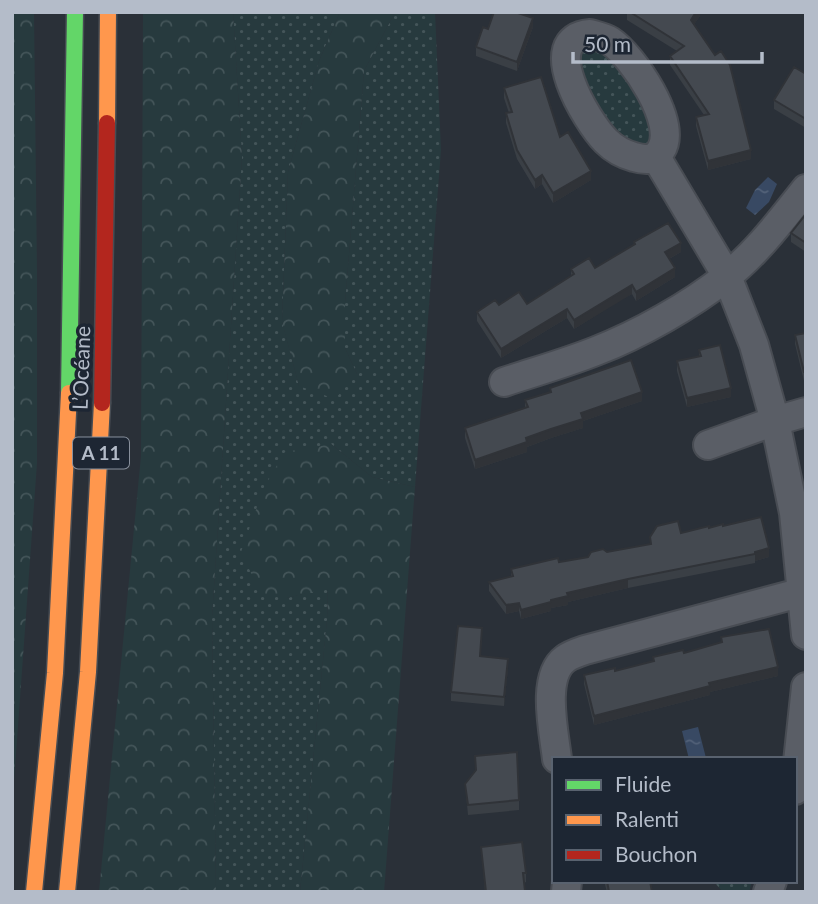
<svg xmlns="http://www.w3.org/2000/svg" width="818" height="904" font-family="Lato,sans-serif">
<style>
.grass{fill:url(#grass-dots)}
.forest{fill:url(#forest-crowns)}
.water{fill:url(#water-ripples)}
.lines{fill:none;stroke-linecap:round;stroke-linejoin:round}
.street-casing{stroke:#484c53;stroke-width:32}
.fast-casing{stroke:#474c53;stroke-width:19}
.slow-casing{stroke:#474c53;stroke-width:19}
.jam-casing{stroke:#474c53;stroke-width:19}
.street{stroke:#5a5e66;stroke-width:28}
.fast{stroke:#63d668;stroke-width:16}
.slow{stroke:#ff974d;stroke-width:16}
.jam{stroke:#b3261e;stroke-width:16}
.wall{fill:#3a3f45}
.shaded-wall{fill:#303338}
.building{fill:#444950;stroke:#303338;stroke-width:2}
.labels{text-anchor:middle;stroke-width:7;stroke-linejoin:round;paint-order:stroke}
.shield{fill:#1d2633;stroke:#878f9c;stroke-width:2}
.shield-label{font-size:19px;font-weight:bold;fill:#b4bcc9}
.street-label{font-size:21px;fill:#b4bcc9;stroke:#1d2633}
</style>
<defs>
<pattern id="grass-dots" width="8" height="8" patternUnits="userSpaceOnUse" patternTransform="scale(1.75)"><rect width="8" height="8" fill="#273a3e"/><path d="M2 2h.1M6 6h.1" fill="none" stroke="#445559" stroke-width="1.8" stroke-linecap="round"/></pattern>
<pattern id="forest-crowns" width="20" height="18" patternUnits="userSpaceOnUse" patternTransform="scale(1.75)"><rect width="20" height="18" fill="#273a3e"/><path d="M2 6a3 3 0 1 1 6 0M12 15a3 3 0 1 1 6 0" fill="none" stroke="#445559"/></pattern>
<pattern id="water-ripples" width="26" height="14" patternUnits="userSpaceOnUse" patternTransform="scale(1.75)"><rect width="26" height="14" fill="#384963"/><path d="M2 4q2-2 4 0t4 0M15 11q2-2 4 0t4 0" fill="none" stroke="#526178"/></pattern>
</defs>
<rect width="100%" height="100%" fill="#2a3038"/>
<path class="grass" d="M233 12H340L319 61 288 172 282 321 299 386 357 374 345 348V303L364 71 395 12H435L441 150 415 487 372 477 331 444 287 598 328 587 327 620 300 892H216L212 617 242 157Z
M595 43 638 86 657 140 636 152 585 99 576 48Z
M713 881H752L749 892H723Z"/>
<path class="forest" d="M12 12H34L37 273V463L12 809Z
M143 12H233L242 157 212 617 216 892H99L141 456Z
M340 12H395L364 71 345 303V348L357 374 335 399 299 386 282 322 288 172 319 61Z
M331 444 372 477 415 487 384 892H300L327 620 328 588 287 598 261 594 241 552 264 487 285 452Z"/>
<path class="water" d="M768 177 777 184 769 202 755 215 746 208 755 190Z
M698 727 706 758 689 759 682 731Z"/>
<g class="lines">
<defs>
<path id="street" d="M590 34C596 36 604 37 610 41 633 56 678 123 661 150 655 161 644 160 634 157 623 154 614 149 606 141 587 122 536 38 590 34Z
M656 157 727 276 754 345 775 421 794 513 806 635
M504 382C534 372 566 363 596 351 638 335 691 305 726 277 757 253 782 219 806 189
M708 445 775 421 806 412
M557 759C554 732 541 677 565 659 570 655 579 652 585 650L803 592
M795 790 806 687
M566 892 567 881
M768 892 772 881"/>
<path id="fast" d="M69 393 75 12"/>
<path id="slow" d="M107 123 108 12
M34 892 55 673 69 393
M67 892 88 672 102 403"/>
<path id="jam" d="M102 403 107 123"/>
</defs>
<use href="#street" class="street-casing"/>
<use href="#fast" class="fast-casing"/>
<use href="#slow" class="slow-casing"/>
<use href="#jam" class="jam-casing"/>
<use href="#street" class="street"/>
<use href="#fast" class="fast"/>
<use href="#slow" class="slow"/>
<use href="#jam" class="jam"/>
</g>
<path class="wall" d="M627 12H700V16L694 24 751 159 708 170 696 126V117L704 115 670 65V56L677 51 627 20Z
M533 27 517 71 476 56V47L488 29Z
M806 74V128L774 109V100Z
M504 88 560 137 591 180 553 203 542 184 535 189 517 159 506 123V113H509L504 98Z
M806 214V252L791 242V233Z
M634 242 681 252 669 259 675 277 636 301 632 294 622 299 574 329 567 318 501 358 477 321V312L499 305 527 304 571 276V269L595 268 634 245Z
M806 333V381H804L795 344V335Z
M699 350 731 397 687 407 677 371V361L699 356Z
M550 388 642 401 583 421V428L551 438 527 447V452L475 469 465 438V428L525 408V400L550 392Z
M723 526 769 557 755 561V563L628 588 568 602V605L551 608V611L521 619 519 611 506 614 489 591V582L511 577V569L588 557 650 544V537Z
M721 637 778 676 710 692V695L594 725 584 684V675L615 671 653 661V657L684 653 721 643Z
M482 638 480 656 508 668 504 706 451 701V692Z
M475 756 519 800V810L468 815 465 784 476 771Z
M481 847 526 873V882L524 883 525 892H485Z
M604 881H650L652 892H607Z"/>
<path class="shaded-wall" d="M696 12H700V16L691 29V20Z
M533 18V27L517 71V62Z
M751 150V159L708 170V161Z
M591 171V180L553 203V193Z
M542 175V184L535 189V180Z
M681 243V252L665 261V252Z
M675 268V277L636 301V292Z
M632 285V294L574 329V320Z
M567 309V318L501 358V349Z
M804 372H806V381H804Z
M731 388V397L687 407V398Z
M642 392V401L583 421V428L551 438 527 447V452L475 469V460L526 438 581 413Z
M769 548V557L755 561V552Z
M628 579V588L568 602V605L551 608V611L521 619V610L567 593Z
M519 603V611L506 614V605Z
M508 659V668L504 706V697Z
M778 667V676L710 692V695L594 725V716L709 683Z"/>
<path class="building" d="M494 12H515L533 18 517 62 476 47 483 27 488 29Z
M630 12H696L691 20 715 55 721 51 730 65 751 150 708 161 696 117 709 114 670 56 684 46Z
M794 67 806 74V119L774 100Z
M541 77 560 137 568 132 591 171 553 193 542 175 535 180 517 150 506 113 512 112 504 88Z
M806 214V243L791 233Z
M668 223 681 243 665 252 675 268 636 292 632 285 574 320 567 309 501 349 477 312 495 300 499 305 519 292 527 304 574 274 571 269 589 258 595 268 635 244 634 242Z
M806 333V372H804L795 335Z
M720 345 731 388 687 398 677 361 701 356 699 350Z
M631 360 642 392 581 413 583 419 551 429 526 438 527 442 475 460 465 428 528 407 525 400 551 392 550 388Z
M761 517 769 548 755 552V554L628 579 567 593 568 596 551 600V602L521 610 519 603 506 605 489 582 513 576 511 569 558 558 559 562 588 557 591 552 603 549 607 552 651 544 650 537 657 526 678 521 681 533 709 526V528L723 524V526Z
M458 626 482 628 480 656 508 659 504 697 451 692Z
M769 629 778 667 709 683 710 686 594 716 584 675 615 668V671L654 661 653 657 683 650 684 653 722 642 721 637Z
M517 752 519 800 468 805 465 784 476 770 475 756Z
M522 842 526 873H523L525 891 486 892 481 847Z
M607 881H650L652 892H609Z"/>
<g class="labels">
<rect class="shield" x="73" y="437.5" width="56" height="31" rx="5"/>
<g class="shield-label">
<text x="101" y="460">A 11</text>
</g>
<g class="street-label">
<text transform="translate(82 368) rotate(-88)" y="7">L’Océane</text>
</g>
</g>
<rect width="818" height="904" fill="none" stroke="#b4bcc9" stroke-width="28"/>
<rect x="552" y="757" width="245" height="126" fill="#1d2633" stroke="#59626f" stroke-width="2"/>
<rect x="566" y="780" width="35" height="10" fill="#63d668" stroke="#59626f" stroke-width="2"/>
<text x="615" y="792" font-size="21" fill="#b4bcc9">Fluide</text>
<rect x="566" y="815" width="35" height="10" fill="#ff974d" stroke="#59626f" stroke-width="2"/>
<text x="615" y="827" font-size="21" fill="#b4bcc9">Ralenti</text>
<rect x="566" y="850" width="35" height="10" fill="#b3261e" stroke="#59626f" stroke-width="2"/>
<text x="615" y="862" font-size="21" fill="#b4bcc9">Bouchon</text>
<path d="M573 52v10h189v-10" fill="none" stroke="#b4bcc9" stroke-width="3.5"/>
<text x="584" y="52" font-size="21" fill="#b4bcc9" stroke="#1d2633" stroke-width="5" paint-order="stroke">50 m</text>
</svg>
